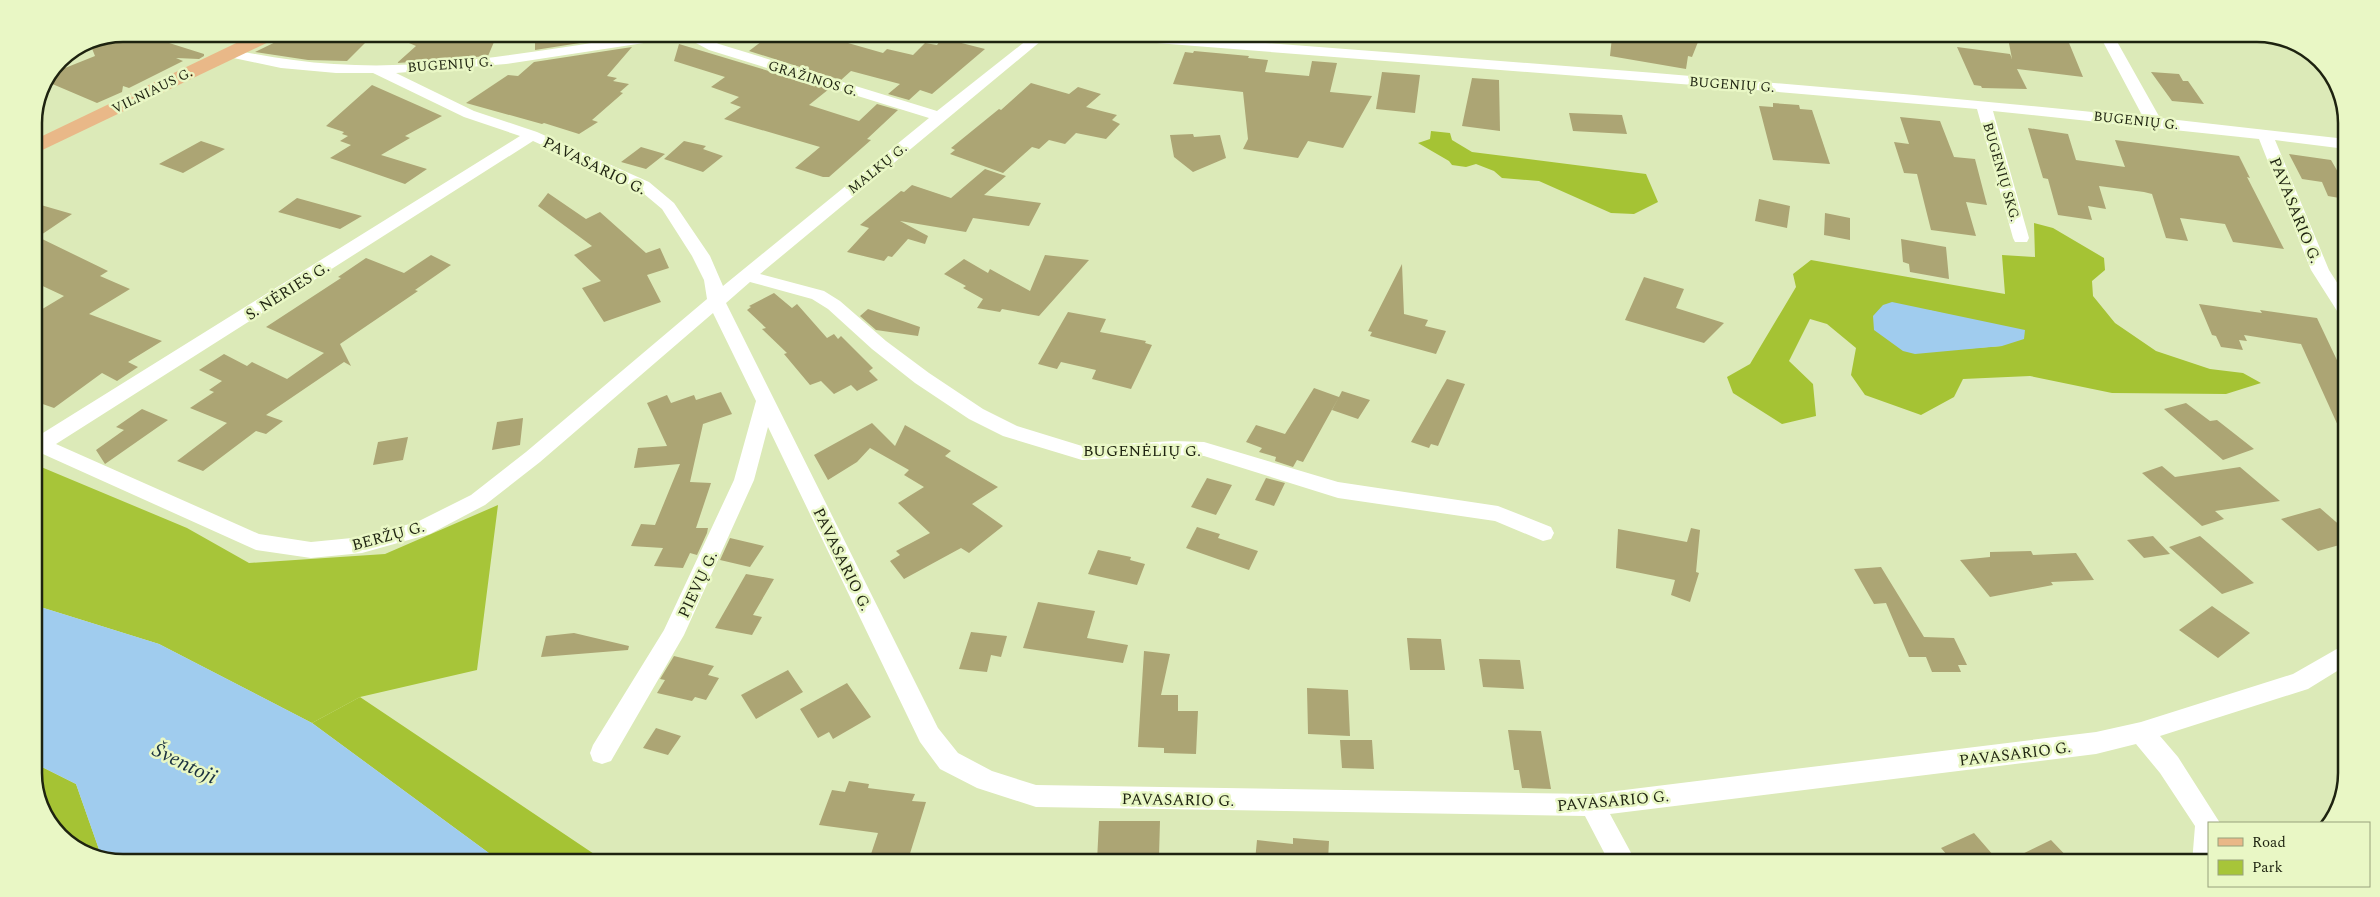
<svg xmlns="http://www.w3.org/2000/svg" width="2380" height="897" font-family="Spectral,serif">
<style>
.green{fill:#a7c539}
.forest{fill:#a5c334;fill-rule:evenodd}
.water{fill:#a0ccee}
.building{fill:#aca574}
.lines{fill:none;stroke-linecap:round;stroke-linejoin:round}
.minor{fill:#fff;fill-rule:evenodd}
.primary{fill:#e9b888;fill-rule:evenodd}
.labels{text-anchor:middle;stroke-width:5;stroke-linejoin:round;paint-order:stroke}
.far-street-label{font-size:14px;fill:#1e2310;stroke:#e9f7c5}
.street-label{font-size:16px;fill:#1e2310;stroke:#e9f7c5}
.near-water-label{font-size:21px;font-style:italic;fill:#1b3140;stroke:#e9f7c5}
.rim{fill:none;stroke:#1e2310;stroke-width:2.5}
</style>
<rect width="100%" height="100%" fill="#dceab8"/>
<path class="green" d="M34 464 187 528 249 563 385 554 498 505 477 670 360 697 312 723 159 644 34 605Z"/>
<path class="forest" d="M1431 131 1450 133 1452 140 1472 152 1646 174 1658 202 1634 214 1611 213 1539 181 1502 178 1494 171 1476 164 1466 167 1452 165 1449 161 1418 143 1430 139Z
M2034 223 2053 228 2104 258 2105 270 2092 281 2093 296 2115 323 2156 351 2210 369 2243 373 2261 383 2226 394 2112 393 2030 376 1963 379 1954 397 1921 415 1865 395 1851 375 1856 348 1827 324 1810 319 1789 361 1813 384 1816 416 1782 424 1733 393 1727 377 1750 364 1796 287 1793 274 1811 260 2005 294 2002 255 2035 257ZM1928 310 1954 316 2002 346 1962 349Z
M360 697 603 860 497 859 312 723Z
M34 763 76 784 102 858H95L53 828 34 779Z"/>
<path class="water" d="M1892 302 2025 330 2024 339 2002 346 1915 354 1903 351 1874 330 1873 316 1883 305Z
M34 605 159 644 312 723 497 859 102 858 76 784 34 763Z"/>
<path class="building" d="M124 34H183L166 42 204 54V56L199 59 176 58 183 61 129 88 123 86 122 92 97 103 50 83 55 72 95 56 89 41Z
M292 34H374L347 61 308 60 255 52Z
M388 34 466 35H497L488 56 397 63 416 46Z
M535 35H631L535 50Z
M770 35H820L883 53 887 49 913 55 925 43 937 45 942 38 985 49 932 94 920 90 909 100 888 94 900 84 851 71 841 80 749 51Z
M1612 37H1700L1692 57 1688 56 1686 69 1610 56Z
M2008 38H2067L2083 77 2017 69 2027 89 1982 88 1981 86 1974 85 1957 47 2010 54 2012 59Z
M679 44 829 89 809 105 859 121 877 104 898 110 867 139 871 140 829 177H823L795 168 820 147 724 119 741 107 730 103 739 97 711 87 725 77 674 61Z
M632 47 607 76 617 78 613 81 629 84 620 92 623 93 592 120 598 122 579 134 544 123 542 124 466 103 508 75 518 76 534 62Z
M1194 51 1249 56 1248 58 1268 60 1265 72 1309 76 1312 61 1337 63 1330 92 1372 96 1343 148 1308 141 1298 158 1243 149 1248 139 1243 92 1173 84 1185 52 1193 53Z
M1382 72 1420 75 1415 113 1376 109Z
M2151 72 2179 74 2183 81H2188L2204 104 2172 101Z
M1472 78 1499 80 1500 131 1462 126Z
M1031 83 1069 94 1078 87 1101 94 1086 107 1117 115 1112 120 1120 124 1106 139 1076 133 1065 144 1049 140 1039 149 1032 147 1003 173 950 154 955 150 951 148 999 109 1001 110Z
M372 85 442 116 405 136 410 138 381 155 427 169 405 184 330 158 351 145 340 141 348 136 342 134 344 132 326 126Z
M1773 103 1799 105 1800 109 1812 110 1830 164 1773 160 1759 106 1773 107Z
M1569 113 1622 115 1627 134 1573 131Z
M1900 117 1940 121 1954 157 1975 159 1987 205 1966 202 1976 236 1931 230 1917 174 1904 173 1894 142 1909 144Z
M2028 128 2068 134 2076 160 2125 167 2115 140 2239 156 2250 178 2247 177 2284 249 2233 242 2225 224 2180 218 2188 241 2166 238 2152 194 2144 192 2099 186 2106 209 2088 206 2092 220 2058 215 2048 179 2043 178Z
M1193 134 1194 137 1220 135 1226 158 1193 172 1174 157 1170 135Z
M201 141 225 149 183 173 159 164Z
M684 141 706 146 703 149 723 156 703 172 664 159Z
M641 147 665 154 646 169 621 162Z
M2289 154 2331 160 2346 186 2345 199 2328 196 2322 182 2302 179Z
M985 169 1006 176 984 195 1041 203 1029 226 973 218 966 232 900 221 928 236 925 244 908 239 892 257 888 256 884 261 847 252 869 228 860 225 901 191 904 192 912 185 951 198Z
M548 193 586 219 600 212 646 253 660 248 669 268 647 275 661 302 604 322 582 288 601 281 574 255 592 246 538 206Z
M297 198 362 216 340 229 278 212Z
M1759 199 1790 206 1787 228 1755 221Z
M34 203 72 214 38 237 108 271 100 276 130 289 89 314 162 341 128 362 138 367 117 381 102 373 54 408 34 401V314L64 296 34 282Z
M1825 213 1850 218V240L1824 235Z
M1901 239 1946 247 1949 279 1910 272 1909 264 1903 262Z
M431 255 451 265 415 290 418 291 340 344 351 366 344 362 266 415 283 421 266 434 256 431 203 471 177 461 227 423 190 408 214 392 209 390 222 381 199 370 224 354 247 366 252 362 287 379 324 353 266 327 341 278 338 277 366 258 404 273Z
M1045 255 1089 260 1039 316 1002 309 1000 312 977 308 983 299 963 288 966 286 944 274 964 259 988 273 990 269 1030 291Z
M1402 264 1404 314 1428 320 1425 326 1446 331 1436 354 1370 336 1372 332 1368 331Z
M1644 277 1684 289 1676 308 1724 323 1704 343 1625 320Z
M774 293 792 308 797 304 827 338 834 334 838 339 841 336 873 368 869 371 878 380 857 391 851 385 834 394 821 381 810 385 784 354 787 353 762 329 766 328 747 310 751 307 749 306Z
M2199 304 2262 313 2260 310 2317 318 2344 375V439L2301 344 2244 335 2247 341 2239 340 2243 350 2221 347 2216 336 2212 335Z
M868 309 920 327 918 336 876 330 860 316Z
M1068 312 1106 319 1100 332 1146 341 1145 343 1152 345 1131 389 1092 379 1096 370 1061 362 1057 369 1038 364Z
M1447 379 1465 384 1438 446 1431 444 1429 448 1411 442Z
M1314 388 1339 397 1342 391 1370 400 1358 419 1332 410 1339 397 1303 462 1297 460 1293 467 1275 461 1276 457 1259 452 1262 448 1246 442 1256 425 1285 434Z
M721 392 732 414 703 424 690 482 711 483 696 528H708L707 533 697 555 690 553 683 568 654 566 663 548 631 546 641 524 655 525 680 464 634 468 638 448 667 446 647 403 667 395 671 403 694 395 696 400Z
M2186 403 2210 421 2217 420 2254 449 2223 460 2164 409Z
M142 409 168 420 105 464 96 450 124 430 116 427Z
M523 418 520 445 492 450 497 422Z
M872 423 895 446 905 425 951 451 945 456 998 487 972 504 1003 526 969 553 961 548 904 579 890 561 900 555 896 551 930 533 898 503 924 487 904 475 909 470 870 448 857 462 828 480 814 455Z
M408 437 403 460 373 465 378 442Z
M2162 466 2175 477 2240 467 2280 501 2215 511 2224 519 2202 526 2142 473Z
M1207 478 1232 485 1216 515 1191 507Z
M1266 478 1285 483 1274 506 1255 500Z
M2320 508 2343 528V544L2318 551 2281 519Z
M1197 527 1220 534 1218 538 1258 551 1249 570 1186 548Z
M1691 528 1700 530 1696 572 1699 573 1690 602 1671 595 1675 580 1616 568 1618 529 1687 542Z
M2153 536 2170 554 2144 558 2127 540Z
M2200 536 2254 583 2222 594 2169 547Z
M730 538 764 546 750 567 720 560Z
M1098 550 1131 557 1130 560 1145 564 1137 585 1088 574Z
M2031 551 2033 555 2076 553 2094 580 2051 582 2053 585 1990 597 1960 560 1990 557V552Z
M1881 567 1924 637 1954 638 1967 665H1958L1961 672H1932L1926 657H1909L1886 603 1874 604 1854 569Z
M746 574 774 579 753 615 762 617 752 635 715 628Z
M1038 602 1095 611 1087 638 1128 645 1123 663 1023 648Z
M2212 606 2250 633 2218 658 2179 630Z
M971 632 1007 636 1001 657 991 655 987 672 959 669Z
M574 633 629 646 628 650 541 657 546 636Z
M1407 638 1441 639 1445 670H1410Z
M1144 651 1170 654 1161 695H1178V711H1198L1196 754 1164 753V748L1138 747Z
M674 656 714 666 708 675 719 678 706 700 695 697 692 701 657 693 665 680 660 679Z
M1479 659 1520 660 1524 689 1483 687Z
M788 670 803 692 756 719 741 695Z
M847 683 871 717 833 739 829 732 818 738 800 709Z
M1307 688 1348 690 1350 736 1308 734Z
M656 728 681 736 668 755 643 748Z
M1508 730 1541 731 1551 789 1522 788 1519 770H1514Z
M1340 740H1372L1374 769 1342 768Z
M849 781 869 784 868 788 915 794 912 801 926 802 908 860H869L878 833 819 825 832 790 845 792Z
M1099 821H1160L1159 856 1130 855 1129 861H1097Z
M1974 833 2000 863H1954L1941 848Z
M1293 838 1329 841 1328 861H1255L1257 840 1293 844Z
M2051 840 2073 863H2004Z"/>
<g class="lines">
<path class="minor" d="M643 35H677L670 39 506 64 396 73 474 111 537 132 649 182 674 203 710 256 723 286 929 118 709 50 681 35H700L719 44 937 111 1032 36H1047L760 274 824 291 840 301 886 341 929 373 983 409 1017 426 1082 446 1174 441 1204 442 1338 482 1498 506 1551 527 1554 533 1551 539 1543 541 1495 521 1338 498 1204 456 1174 455 1082 460 1003 436 969 419 915 383 872 349 828 309 812 299 750 282 726 303 938 728 958 753 992 771 1036 785 1592 794 2096 732 2141 722 2293 674 2342 646V668L2308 689 2160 736 2178 757 2220 823H2209V863H2192L2195 826 2160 773 2136 744 2096 754 1610 814 1636 862H1609L1585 816 1036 807 977 788 940 769 920 742 768 427 754 480 684 635 611 761 602 764 593 761 590 753 593 745 664 630 734 480 756 401 713 313 540 462 485 505 430 534 362 553 311 558 256 550 34 450V435L38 436 520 136 464 117 373 73H336L281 68 224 56 222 53 224 50 229 49C264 56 298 62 334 64 437 71 542 50 643 35ZM533 141 637 188 662 209 692 256 704 280 707 299 526 452 471 495 417 522 362 537 311 542 259 534 56 444Z
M1111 36H1175C1498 61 1821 84 2143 117L2101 38H2115L2160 118 2346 139V149L2275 140 2329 270 2345 295V316L2339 314 2311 270 2259 139 1993 111 2029 238 2027 242H2015L2013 238 1977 109 1732 88 1118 40Z"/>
<path class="primary" d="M255 34H280L277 38 34 154V140Z"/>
</g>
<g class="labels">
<g class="far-street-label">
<text transform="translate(450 64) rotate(-4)" y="5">BUGENIŲ G.</text>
<text transform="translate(813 78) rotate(17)" y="5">GRAŽINOS G.</text>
<text transform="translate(1732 84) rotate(4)" y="5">BUGENIŲ G.</text>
<text transform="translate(152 90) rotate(-26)" y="5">VILNIAUS G.</text>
<text transform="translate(2136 120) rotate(6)" y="5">BUGENIŲ G.</text>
<text transform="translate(877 168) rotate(-39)" y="5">MALKŲ G.</text>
<text transform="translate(2002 172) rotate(74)" y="5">BUGENIŲ SKG.</text>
</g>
<g class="street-label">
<text transform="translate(595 165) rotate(26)" y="6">PAVASARIO G.</text>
<text transform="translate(2296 210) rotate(68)" y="6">PAVASARIO G.</text>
<text transform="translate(287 290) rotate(-32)" y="6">S. NĖRIES G.</text>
<text x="1142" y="456">BUGENĖLIŲ G.</text>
<text transform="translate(388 535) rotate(-15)" y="6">BERŽŲ G.</text>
<text transform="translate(843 559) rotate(64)" y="6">PAVASARIO G.</text>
<text transform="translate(697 584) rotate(-65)" y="6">PIEVŲ G.</text>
<text transform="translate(2015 753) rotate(-7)" y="6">PAVASARIO G.</text>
<text transform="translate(1178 799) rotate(1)" y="6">PAVASARIO G.</text>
<text transform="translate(1613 800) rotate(-5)" y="6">PAVASARIO G.</text>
</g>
<g class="near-water-label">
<text transform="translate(185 763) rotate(26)" y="7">Šventoji</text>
</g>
</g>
<path d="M0 0H2380V897H0ZM123 42H2257A81 81 0 0 1 2338 123V773A81 81 0 0 1 2257 854H123A81 81 0 0 1 42 773V123A81 81 0 0 1 123 42Z" fill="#e9f7c5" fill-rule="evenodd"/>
<path class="rim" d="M123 42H2257A81 81 0 0 1 2338 123V773A81 81 0 0 1 2257 854H123A81 81 0 0 1 42 773V123A81 81 0 0 1 123 42Z"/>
<rect x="2208" y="822" width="162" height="65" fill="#e9f7c5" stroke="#98a27d"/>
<rect x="2218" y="838" width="25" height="8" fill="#e9b888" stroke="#98a27d"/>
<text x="2252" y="847" font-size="15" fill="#1e2310">Road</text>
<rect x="2218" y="860" width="25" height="15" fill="#a7c539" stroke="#98a27d"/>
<text x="2252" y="872" font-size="15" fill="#1e2310">Park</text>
</svg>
